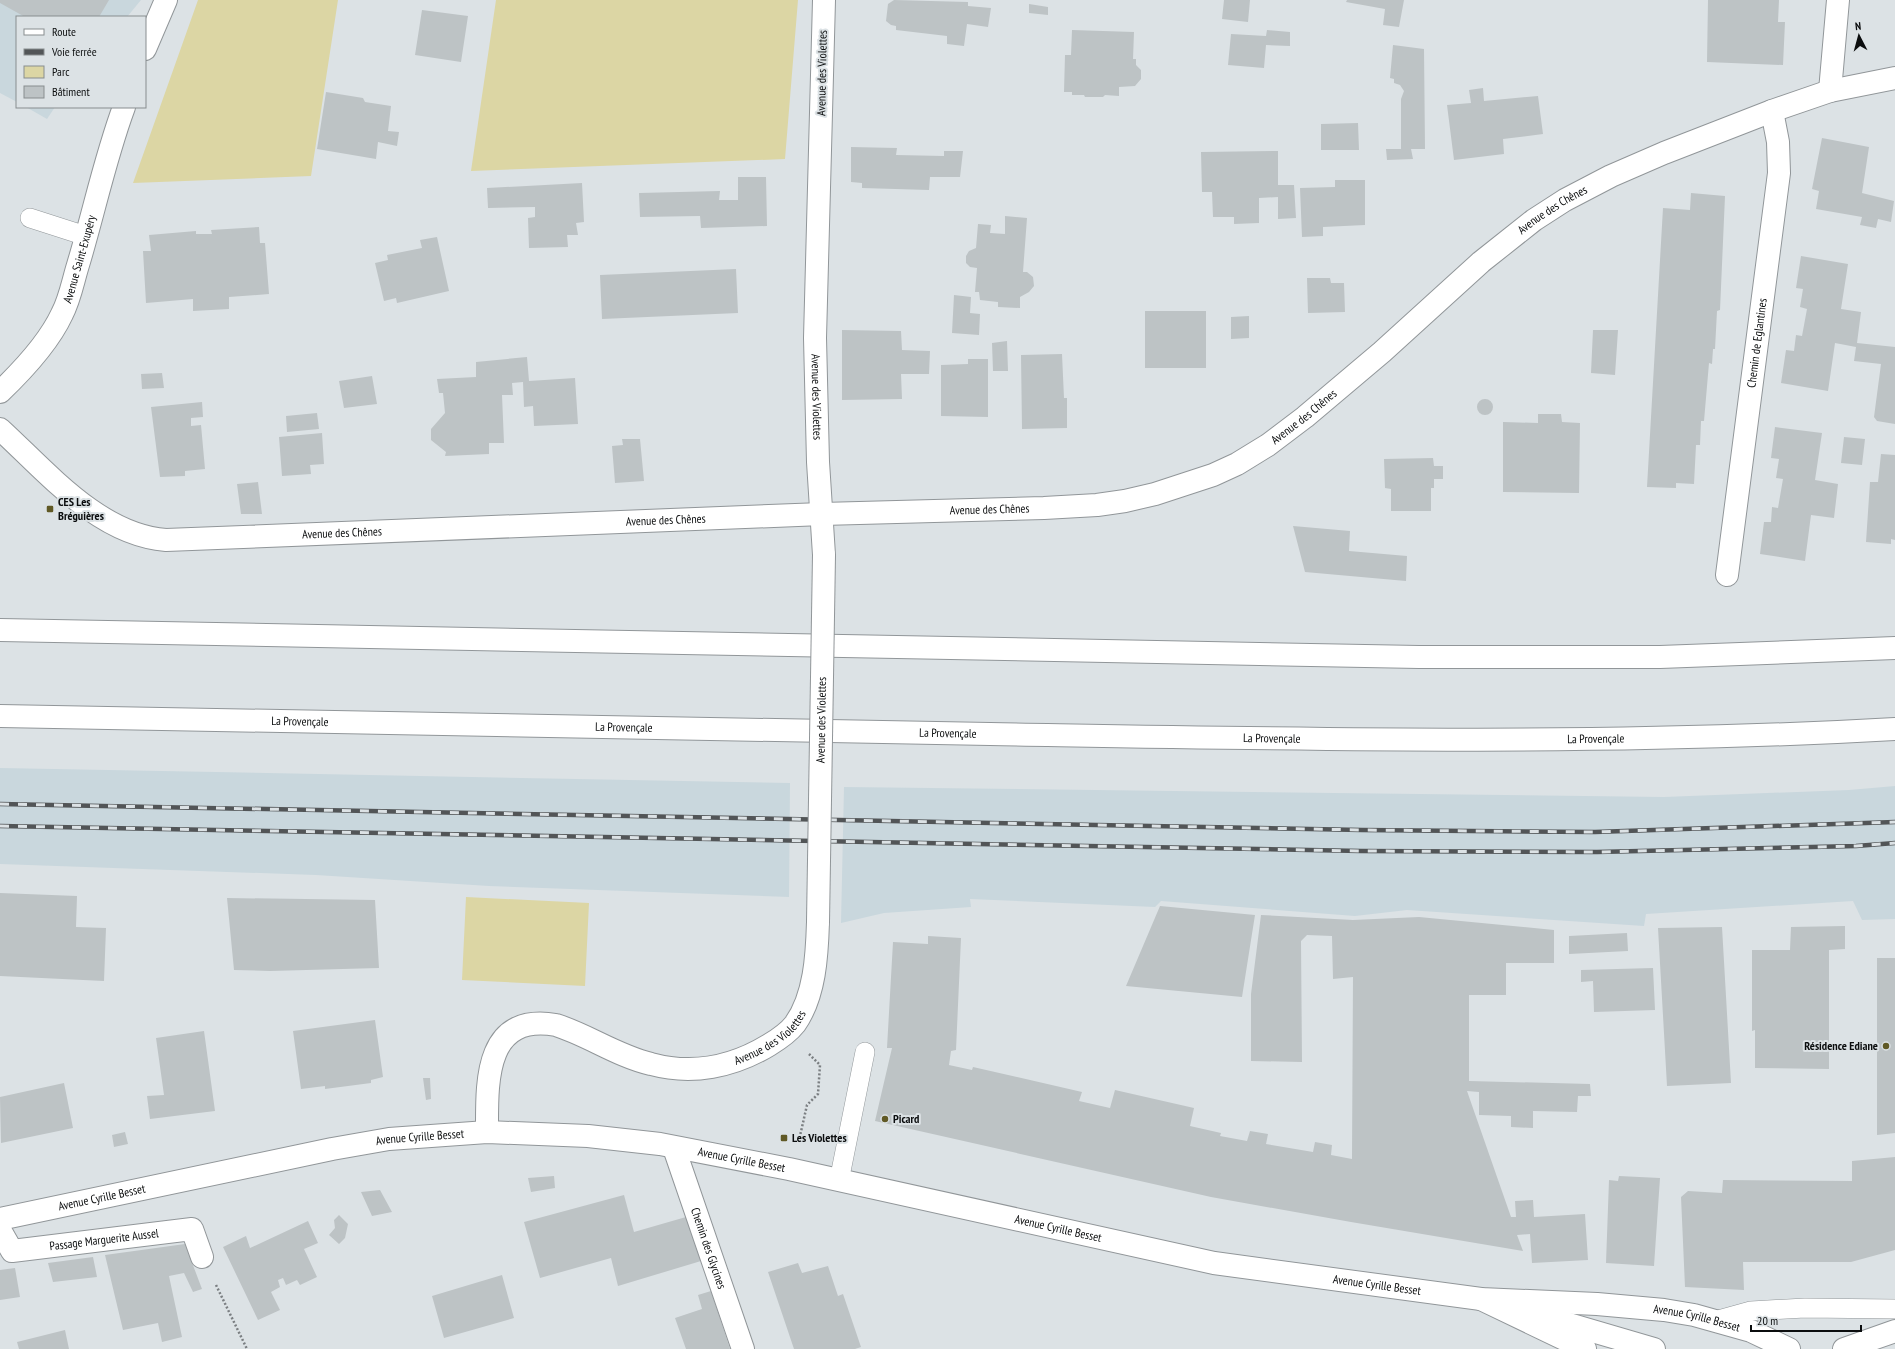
<svg xmlns="http://www.w3.org/2000/svg" width="1895" height="1349" font-family="'PT Sans Narrow',sans-serif">
<style>
.built{fill:#c9d7dd}
.green{fill:#dcd6a4}
.building{fill:#bdc3c5}
.lines{fill:none;stroke-linecap:round;stroke-linejoin:round}
.service-casing{stroke:#919699;stroke-width:20}
.minor-casing{stroke:#919699;stroke-width:24}
.secondary-casing{stroke:#919699;stroke-width:24}
.primary-casing{stroke:#919699;stroke-width:24}
.motorway-casing{stroke:#919699;stroke-width:24}
.path{stroke:#7b7f82;stroke-width:2.5;stroke-dasharray:2 2;stroke-linecap:butt}
.service{stroke:#fff;stroke-width:19}
.minor{stroke:#fff;stroke-width:22}
.secondary{stroke:#fff;stroke-width:22}
.primary{stroke:#fff;stroke-width:22}
.motorway{stroke:#fff;stroke-width:22}
.rail-casing{stroke:#525557;stroke-width:4.5}
.rail{stroke:#dce2e5;stroke-width:3;stroke-dasharray:9;stroke-linecap:butt}
.minor-bridge-casing{stroke:#919699;stroke-width:24;stroke-linecap:butt}
.minor-bridge{stroke:#fff;stroke-width:22}
.poi-dot{fill:#605925;stroke:#dce2e5;stroke-width:1.5}
.labels{text-anchor:middle;stroke-width:4;stroke-linejoin:round;paint-order:stroke}
.street-label{font-size:12px;fill:#0b0d0e;stroke:#dce2e5}
.poi-label{font-size:12px;font-weight:bold;fill:#0b0d0e;stroke:#dce2e5;text-anchor:start}
</style>
<rect width="100%" height="100%" fill="#dce2e5"/>
<path class="built" d="M0 0H141L127 17H17V102L0 93Z
M26 107H55L47 119Z
M0 768 790 783 789 897 489 886 316 875 0 864Z
M1895 786V919L1862 920 1853 901 1646 914 1644 926 1407 910 1355 916 1161 901 1155 907 970 899 971 907 884 913 841 923 844 787 1664 797 1849 790Z"/>
<path class="green" d="M198 0H338L311 176 133 183Z
M496 0H798L785 159 471 171Z
M466 897 589 903 585 986 462 980Z"/>
<path class="building" d="M0 0H109L99 17H25L0 3Z
M894 0 968 2V6L991 8 988 27 967 24 964 46 947 44V36L896 30V26L891 25 886 21 888 4Z
M1224 0H1250L1248 22 1222 19Z
M1347 0H1404L1399 27 1383 25 1385 9 1346 2Z
M1708 0H1779L1778 22H1785L1783 65 1707 62Z
M1029 4 1048 7V15L1029 13Z
M422 10 468 16 461 62 415 55Z
M1072 30 1134 32 1133 59H1136V65L1141 70V79L1135 86 1119 87V96L1105 95 1103 97H1085L1084 95H1072V92H1064L1065 55H1071Z
M1267 30 1290 32V46L1266 45 1264 68 1228 65 1231 34 1266 36Z
M1393 45 1424 49 1425 149H1411L1413 159 1387 160 1386 149H1401V99L1404 91 1400 85 1394 83V79L1390 78Z
M1483 88 1484 101 1538 96 1543 134 1503 139 1504 154 1454 160 1447 105 1471 103 1469 90Z
M326 92 363 98 365 102 391 106 388 131 399 132 397 146 378 142 376 159 317 149Z
M1358 123 1359 150H1321V124Z
M1822 138 1869 147 1862 193 1894 201 1891 222 1878 219 1876 228 1860 225 1862 217 1816 209 1819 191 1812 189Z
M851 147 897 148 896 155 944 156V151H963L960 177H930L929 190 862 188V183L851 182Z
M1278 151V185H1294L1296 218 1278 219V197L1259 198V223L1234 224V217H1213L1212 192H1202L1201 152Z
M738 177H766L767 226 701 228 700 216 640 217 639 193 720 191 719 200H738Z
M1335 180H1365V225L1323 227V236L1302 237 1300 188 1335 187Z
M582 183 584 222 576 223 578 235H567L568 247 529 248 528 218 535 217V207L488 208 487 188Z
M1691 193 1725 196 1720 310 1717 311 1715 349H1713L1712 364 1709 363 1704 421H1701L1700 445H1696L1694 484 1676 483V488L1647 487 1663 208 1690 210Z
M1005 216 1027 218 1023 272H1027L1033 277 1034 286 1029 292 1020 297V308L998 307V302L980 300 979 292H975L977 268 970 267 966 263V256L969 251 976 248 978 224 991 225 990 233 1005 234Z
M259 227 260 243H265L269 294 229 297V309L193 311V299L146 303 143 251H151L149 235 196 231V234H212L211 230Z
M437 237 449 291 397 303 396 298 384 301 375 263 388 260 387 255 422 248 420 240Z
M1801 256 1848 264 1841 309 1861 312 1857 343 1895 347V424L1877 421 1874 417 1881 364 1854 361 1856 347 1835 343 1828 391 1781 383 1786 350 1794 351 1796 335 1802 336 1807 309 1800 307 1803 289 1796 288Z
M736 269 738 313 602 319 600 275Z
M1307 278H1330L1331 283H1344L1345 312 1308 313Z
M954 295 971 297 970 313 980 314 979 335 952 333Z
M1145 311H1206V368H1145Z
M1249 316V338L1231 339V317Z
M842 330 901 331 902 350 930 351 929 374H901L902 399 842 400Z
M1593 330H1618L1615 375 1591 373Z
M1007 341 1008 371H993L992 343Z
M1062 354 1064 398H1067V428L1022 429 1021 355Z
M527 357 529 381 575 378 578 424 534 426 533 406 524 407 523 382 512 383 513 395H502L504 443H489V454L445 456 446 452 431 440V429L445 413 443 393H439L437 379 476 377V362Z
M968 359H988V417L941 416V365L968 364Z
M162 373 164 388 142 389 141 374Z
M372 376 377 404 344 408 339 381Z
M1477 407a8 8 0 1 1 16 0a8 8 0 1 1-16 0Z
M202 402 203 417 191 418V426L201 425 205 469 185 471V476L160 477 151 407Z
M317 413 319 429 287 432 286 416Z
M1538 414H1561L1562 422 1580 423 1579 493 1503 492V422L1538 423Z
M1775 427 1822 433 1815 480 1838 484 1834 518 1811 515 1805 561 1760 554 1764 522H1771L1772 507 1778 508 1783 479 1776 478 1779 459 1771 458Z
M322 433 324 464 310 465 311 474 282 476 279 437Z
M1844 437 1865 439 1862 465 1841 463Z
M622 439H640L644 481 615 483 612 446 623 445Z
M1881 454 1895 455V540L1891 539V544L1866 542 1870 482H1878Z
M1433 458 1434 466H1443V479H1434V488H1431V511H1391V489L1385 488 1384 459Z
M258 482 262 514H241L237 484Z
M1293 526 1350 531 1349 551 1407 556 1406 581 1305 572Z
M0 893 77 896 76 927 106 928 104 981 0 976Z
M227 898 375 900 379 968 270 971 234 970Z
M1160 906 1255 915 1242 997 1126 986Z
M1261 915 1353 920 1419 917 1554 930V963H1506V995H1469V1081L1590 1084 1591 1096H1578L1577 1112 1533 1111V1128L1511 1127V1116L1479 1115V1092L1467 1091 1511 1217H1516L1515 1201 1533 1200 1534 1217 1585 1214 1588 1260 1532 1263 1530 1234 1517 1235 1523 1251 1351 1222 1211 1197 875 1121 892 1048H887L893 942 928 944V936L961 938 956 1050 951 1051 949 1065 972 1070 973 1067 1082 1092 1079 1101 1110 1108 1115 1090 1194 1108 1190 1126 1221 1133 1220 1136 1247 1141 1250 1131 1268 1134 1266 1144 1313 1152 1315 1142 1332 1145 1331 1155 1352 1159 1353 977 1333 979 1332 936 1307 935 1301 941 1302 1062 1251 1061V994Z
M1845 926V949L1829 950V1069L1755 1068V1030L1752 1031V950H1790L1791 927Z
M1722 927 1731 1083 1667 1086 1658 928Z
M1627 933 1628 951 1569 954V936Z
M1877 958H1895V1133L1877 1135Z
M1653 968 1655 1010 1594 1012 1593 981 1581 982V970Z
M375 1020 383 1077 371 1080V1083L325 1089V1086L301 1089 293 1031Z
M204 1031 215 1111 150 1119 147 1096 164 1095 156 1038Z
M423 1078H430L431 1099 426 1100Z
M64 1083 73 1128 1 1143 0 1097Z
M125 1132 128 1144 114 1147 112 1135Z
M1895 1157V1250L1851 1262H1743L1744 1290 1685 1287 1681 1197 1688 1191 1722 1193 1723 1180 1852 1181V1161Z
M554 1176 555 1188 531 1192 528 1178Z
M1619 1176 1660 1178 1654 1266 1606 1263 1609 1180 1618 1181Z
M380 1190 392 1212 372 1216 361 1192Z
M624 1195 634 1232 686 1217 701 1261 618 1286 611 1258 540 1278 524 1222Z
M339 1215 348 1224 345 1238 339 1244 329 1235 335 1228 334 1220Z
M308 1221 318 1243 304 1249 317 1277 300 1285 297 1280 286 1285 283 1278 278 1280 280 1287 271 1292 280 1310 258 1320 223 1247 246 1236 250 1248Z
M185 1244 202 1289 193 1292 184 1273 169 1276 182 1337 162 1342 158 1323 123 1330 105 1255Z
M93 1257 97 1277 53 1282 48 1263Z
M798 1263 802 1273 828 1266 838 1296 843 1294 861 1347 855 1349H794L768 1272Z
M15 1268 20 1297 0 1300V1270Z
M502 1275 514 1318 444 1338 432 1296Z
M711 1291 730 1349H686L675 1318 702 1309 698 1295Z
M65 1330 69 1349H19L17 1342Z"/>
<g class="lines">
<defs>
<path id="service" d="M30 218 86 236
M839 1181 865 1052
M1715 1321 1751 1311 1805 1308 1895 1309"/>
<g id="minor">
<path id="s1" d="M824 0 815 338 818 462 824 555"/>
<path d="M145 49 166 0"/>
<path d="M1830 91 1838 0"/>
<path id="s2" d="M0 392C22 371 49 342 62 314 70 299 73 281 78 265 94 212 105 158 124 107"/>
<path id="s3" d="M0 429C47 472 99 535 166 540L822 514 1044 508 1097 505 1125 501 1155 494 1213 475 1237 464 1268 445 1305 417 1382 352 1481 262 1534 220 1565 200 1611 176 1664 153 1772 111 1830 91 1895 78"/>
<path id="s4" d="M1727 575 1779 173 1778 142 1772 111"/>
<path id="s5" d="M487 1132C487 1082 484 1013 556 1025 588 1035 617 1056 651 1064 692 1075 733 1067 769 1045 779 1039 788 1033 795 1024 815 996 817 955 818 922"/>
<path id="s6" d="M674 1148 743 1349"/>
<path id="s7" d="M0 1230 12 1251 192 1229 202 1257"/>
</g>
<g id="secondary">
<path id="s8" d="M0 1219 332 1149 389 1139 487 1132 588 1136 660 1144 789 1169 1214 1263 1481 1299 1597 1304 1664 1310 1694 1315 1751 1331 1789 1349"/>
<path d="M1514 1308 1654 1349"/>
</g>
<path id="primary" d="M1481 1299 1585 1349
M1844 1349 1895 1331"/>
<g id="motorway">
<path d="M0 630 1419 657H1660L1895 648"/>
<path id="s9" d="M0 716C330 722 660 728 990 734 1292 739 1594 746 1895 729"/>
</g>
</defs>
<use href="#service" class="service-casing"/>
<use href="#minor" class="minor-casing"/>
<use href="#secondary" class="secondary-casing"/>
<use href="#primary" class="primary-casing"/>
<use href="#motorway" class="motorway-casing"/>
<path class="path" d="M809 1054 820 1065 818 1094 807 1105 800 1136 817 1140
M216 1285 247 1349"/>
<use href="#service" class="service"/>
<use href="#minor" class="minor"/>
<use href="#secondary" class="secondary"/>
<use href="#primary" class="primary"/>
<use href="#motorway" class="motorway"/>
<defs>
<path id="rail" d="M0 804 1362 830 1595 832 1895 822
M0 826 1361 851 1597 852 1856 846 1895 843"/>
</defs>
<use href="#rail" class="rail-casing"/>
<use href="#rail" class="rail"/>
<defs>
<g id="minor-bridge">
<path id="s10" d="M818 922 824 555"/>
</g>
</defs>
<use href="#minor-bridge" class="minor-bridge-casing"/>
<use href="#minor-bridge" class="minor-bridge"/>
</g>
<g class="poi-dot">
<rect x="46" y="505" width="8" height="8" rx="2"/>
<circle cx="1886" cy="1046" r="4"/>
<circle cx="885" cy="1119" r="4"/>
<rect x="780" y="1134" width="8" height="8" rx="2"/>
</g>
<g class="labels">
<g class="street-label">
<text transform="translate(822 73) rotate(-89)" y="4">Avenue des Violettes</text>
<text dy="4" stroke="none"><textPath href="#s3" startOffset="1688">Avenue des Chênes</textPath></text>
<text dy="4" stroke="none"><textPath href="#s2" startOffset="158">Avenue Saint-Exupéry</textPath></text>
<text dy="4" stroke="none"><textPath href="#s4" startOffset="234">Chemin de Eglantines</textPath></text>
<text dy="4" stroke="none"><textPath href="#s1" startOffset="397">Avenue des Violettes</textPath></text>
<text dy="4" stroke="none"><textPath href="#s3" startOffset="1364">Avenue des Chênes</textPath></text>
<text dy="4" stroke="none"><textPath href="#s3" startOffset="1028">Avenue des Chênes</textPath></text>
<text dy="4" stroke="none"><textPath href="#s3" startOffset="704">Avenue des Chênes</textPath></text>
<text dy="4" stroke="none"><textPath href="#s3" startOffset="380">Avenue des Chênes</textPath></text>
<text dy="4" stroke="none"><textPath href="#s10" startOffset="202">Avenue des Violettes</textPath></text>
<text dy="4" stroke="none"><textPath href="#s9" startOffset="300">La Provençale</textPath></text>
<text dy="4" stroke="none"><textPath href="#s9" startOffset="624">La Provençale</textPath></text>
<text dy="4" stroke="none"><textPath href="#s9" startOffset="948">La Provençale</textPath></text>
<text dy="4" stroke="none"><textPath href="#s9" startOffset="1272">La Provençale</textPath></text>
<text dy="4" stroke="none"><textPath href="#s9" startOffset="1596">La Provençale</textPath></text>
<text dy="4" stroke="none"><textPath href="#s5" startOffset="384">Avenue des Violettes</textPath></text>
<text dy="4" stroke="none"><textPath href="#s8" startOffset="428">Avenue Cyrille Besset</textPath></text>
<text dy="4" stroke="none"><textPath href="#s8" startOffset="752">Avenue Cyrille Besset</textPath></text>
<text dy="4" stroke="none"><textPath href="#s8" startOffset="104">Avenue Cyrille Besset</textPath></text>
<text dy="4" stroke="none"><textPath href="#s8" startOffset="1076">Avenue Cyrille Besset</textPath></text>
<text dy="4" stroke="none"><textPath href="#s7" startOffset="117">Passage Marguerite Aussel</textPath></text>
<text dy="4" stroke="none"><textPath href="#s6" startOffset="106">Chemin des Glycines</textPath></text>
<text dy="4" stroke="none"><textPath href="#s8" startOffset="1400">Avenue Cyrille Besset</textPath></text>
<text dy="4" stroke="none"><textPath href="#s8" startOffset="1722">Avenue Cyrille Besset</textPath></text>
</g>
<g class="poi-label">
<text x="58" y="506">CES Les<tspan x="58" dy="14">Bréguières</tspan></text>
<text x="1878" y="1050" text-anchor="end">Résidence Ediane</text>
<text x="893" y="1123">Picard</text>
<text x="792" y="1142">Les Violettes</text>
</g>
</g>
<rect x="16" y="16" width="130" height="92" fill="#dce2e5" stroke="#888d8f"/>
<rect x="24" y="29" width="20" height="6" fill="#ffffff" stroke="#888d8f"/>
<text x="52" y="36" font-size="12" fill="#0b0d0e">Route</text>
<rect x="24" y="49" width="20" height="6" fill="#525557" stroke="#888d8f"/>
<text x="52" y="56" font-size="12" fill="#0b0d0e">Voie ferrée</text>
<rect x="24" y="66" width="20" height="12" fill="#dcd6a4" stroke="#888d8f"/>
<text x="52" y="76" font-size="12" fill="#0b0d0e">Parc</text>
<rect x="24" y="86" width="20" height="12" fill="#bdc3c5" stroke="#888d8f"/>
<text x="52" y="96" font-size="12" fill="#0b0d0e">Bâtiment</text>
<g transform="translate(1859 36) rotate(354)" stroke="#dce2e5" stroke-width="3" paint-order="stroke">
<path d="M0-3L7 15L0 10L-7 15Z" fill="#0b0d0e"/>
<text y="-6" font-size="11" font-weight="bold" text-anchor="middle" fill="#0b0d0e">N</text>
</g>
<path d="M1751 1325v6h110v-6" fill="none" stroke="#0b0d0e" stroke-width="2"/>
<text x="1757" y="1325" font-size="12" fill="#0b0d0e" stroke="#dce2e5" stroke-width="3" paint-order="stroke">20 m</text>
</svg>
